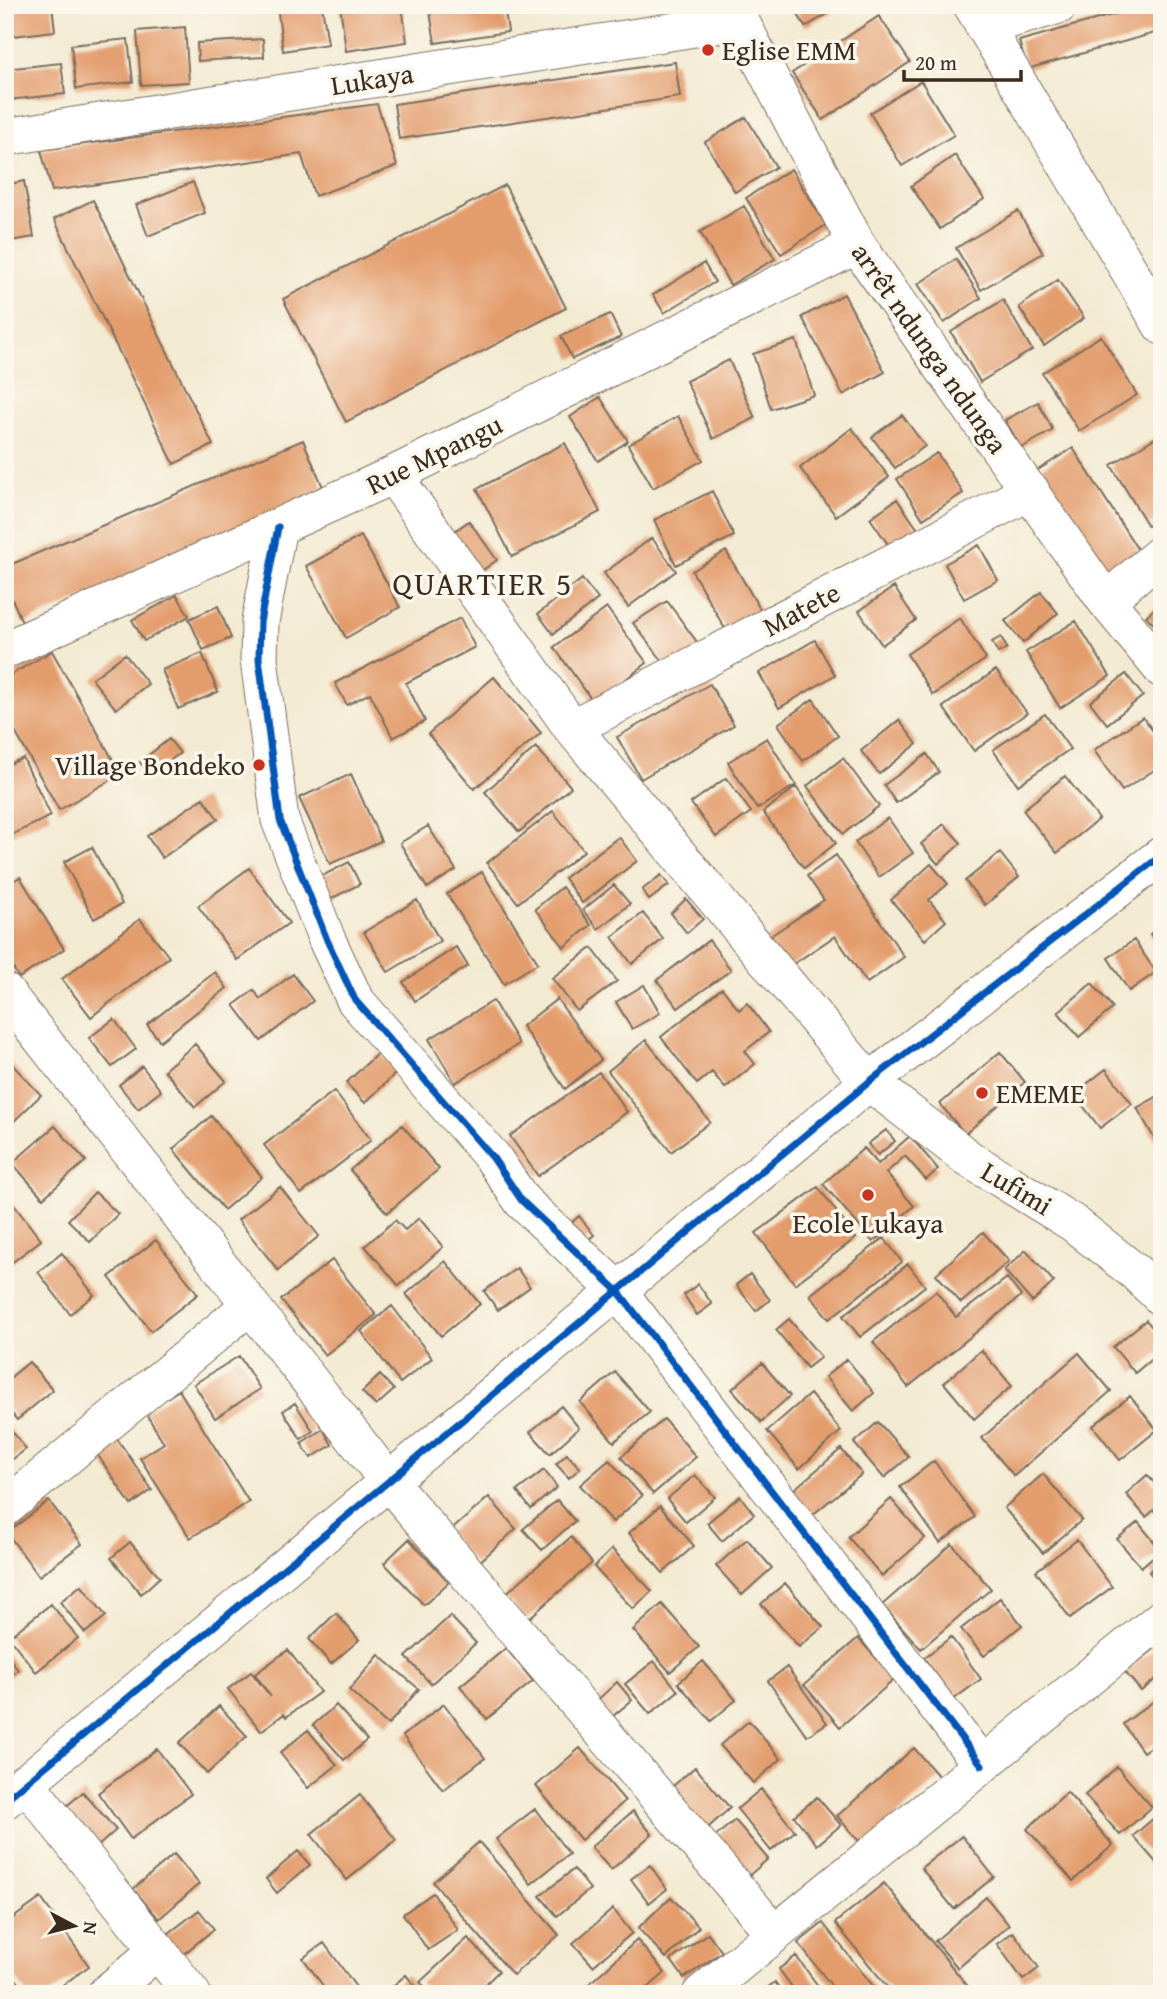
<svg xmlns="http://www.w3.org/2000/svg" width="1167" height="1999" font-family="'Gentium Book Plus',serif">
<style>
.building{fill:#e39d6d}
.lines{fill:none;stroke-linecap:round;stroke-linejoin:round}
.minor-casing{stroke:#7b6d5d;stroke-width:39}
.minor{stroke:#fff;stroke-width:37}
.cycleway-casing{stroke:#fbf7ec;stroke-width:11}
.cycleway{stroke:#0057b8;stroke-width:7}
.poi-dot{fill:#c8321e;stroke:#fbf7ec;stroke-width:2.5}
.labels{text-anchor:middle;stroke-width:7;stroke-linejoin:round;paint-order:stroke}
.poi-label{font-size:28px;fill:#3b2a1e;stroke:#fbf7ec;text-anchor:start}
.street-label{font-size:28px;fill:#3b2a1e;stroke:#fbf7ec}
.quarter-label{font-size:32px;letter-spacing:2px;fill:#3b2a1e;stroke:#fbf7ec}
</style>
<rect width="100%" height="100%" fill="#fbf7ec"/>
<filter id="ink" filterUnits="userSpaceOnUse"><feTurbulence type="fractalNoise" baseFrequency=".0143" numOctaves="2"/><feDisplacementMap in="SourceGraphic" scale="14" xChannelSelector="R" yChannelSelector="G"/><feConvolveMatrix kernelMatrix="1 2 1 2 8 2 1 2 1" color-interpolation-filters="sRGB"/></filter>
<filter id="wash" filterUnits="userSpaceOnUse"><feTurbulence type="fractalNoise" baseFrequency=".00686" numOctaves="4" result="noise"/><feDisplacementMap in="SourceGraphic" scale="28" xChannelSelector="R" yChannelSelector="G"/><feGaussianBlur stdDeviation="1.57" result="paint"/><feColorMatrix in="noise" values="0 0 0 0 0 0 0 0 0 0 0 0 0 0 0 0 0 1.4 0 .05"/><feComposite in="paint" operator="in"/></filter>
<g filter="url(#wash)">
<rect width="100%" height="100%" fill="#f3ead2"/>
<g id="blocks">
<path class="building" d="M5 5H52L55 31 5 37Z
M234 5H254L253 8H234Z
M277 5H322L328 44 283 51Z
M340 5H402L407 42 346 51Z
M429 5H504L508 32 435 43Z
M793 5H843L805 27Z
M1148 5H1162V31L1027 69 1019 41Z
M879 16 910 62 823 120 792 73Z
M185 27 189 82 141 85 137 31Z
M128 39 133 82 76 89 71 45Z
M263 39 264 57 198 61 197 43Z
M675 62 680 97 399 139 394 104Z
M61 63 65 94 8 100 5 69Z
M921 81 954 135 902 166 870 113Z
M377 104 397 166 315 196 301 154 52 191 41 150Z
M746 117 776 167 735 192 705 142Z
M955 155 984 199 940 229 911 186Z
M791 169 826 225 781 254 746 198Z
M24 181 34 237 5 242V185Z
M193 182 205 213 148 236 136 205Z
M505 185 566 308 346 422 283 299Z
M93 200 213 445 174 464 54 219Z
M744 206 775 259 730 285 700 232Z
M1018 211 1043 253 981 290 956 248Z
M956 259 981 298 944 323 918 284Z
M704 263 715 282 664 313 653 295Z
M1058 280 1084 318 1044 346 1019 307Z
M844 294 885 372 843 395 802 317Z
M1003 300 1032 350 980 382 951 332Z
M610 314 621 337 572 359 561 336Z
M1101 336 1137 395 1079 431 1042 373Z
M796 340 814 395 771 409 753 354Z
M729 360 755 418 713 439 686 381Z
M600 397 628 441 598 461 570 417Z
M1038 402 1053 430 1021 448 1005 420Z
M902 415 925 446 895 468 872 437Z
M678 416 703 460 653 488 628 445Z
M852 428 889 477 836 516 800 468Z
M1158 436 1162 442V518L1148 526 1111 465Z
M303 440 326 494 23 624 5 583V567Z
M565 443 600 512 512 557 477 489Z
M1073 448 1143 558 1104 583 1033 473Z
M937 453 963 493 923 519 897 479Z
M712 491 734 536 676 565 654 520Z
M897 499 919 531 892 550 870 518Z
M469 521 497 560 473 577 445 538Z
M361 536 400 607 346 638 306 566Z
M652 538 676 571 628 607 604 573Z
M979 545 998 580 964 599 945 564Z
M726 551 764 616 729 636 692 571Z
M582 579 598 599 553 634 538 614Z
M894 587 916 620 882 645 859 611Z
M1041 592 1058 613 1023 643 1005 621Z
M177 595 189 616 144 641 132 620Z
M667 601 702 649 669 669 633 623Z
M1162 602V633L1146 616Z
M218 606 231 638 203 650 189 619Z
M607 608 647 663 594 703 554 647Z
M460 618 475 647 406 683 425 721 393 738 370 693 347 705 335 683Z
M960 618 986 659 933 695 907 654Z
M1076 621 1110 676 1060 708 1026 652Z
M1001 637 1007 648 998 653 992 642Z
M815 640 835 675 779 708 759 673Z
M52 651 121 774 59 810 5 714V678Z
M202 653 218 692 178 709 162 670Z
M125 654 148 684 116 709 92 679Z
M996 670 1027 713 974 751 943 707Z
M1126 674 1143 696 1107 724 1090 702Z
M494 677 541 733 474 789 428 734Z
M710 684 734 725 641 779 617 737Z
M813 699 838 736 803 761 778 724Z
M1045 714 1070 749 1018 785 993 750Z
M1143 717 1162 744V765L1122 791 1094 750Z
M899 720 917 744 879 774 861 751Z
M767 738 796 785 757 809 728 762Z
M169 739 180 753 150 776 140 762Z
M536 747 571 787 519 832 485 792Z
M927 754 939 772 896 803 884 785Z
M23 758 51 816 5 838V766Z
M843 758 879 806 843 834 807 786Z
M351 774 381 841 330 864 299 798Z
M1065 776 1099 819 1057 853 1023 810Z
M726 778 751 812 716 837 691 803Z
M796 787 836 843 804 868 763 812Z
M203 798 218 819 162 858 147 836Z
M553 811 584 851 518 903 487 863Z
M888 818 913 853 879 877 855 842Z
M944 824 961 843 938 864 921 844Z
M428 826 456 870 427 888 400 843Z
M619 837 637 861 582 903 564 878Z
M92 847 122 904 94 919 64 862Z
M1000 853 1019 877 985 905 965 881Z
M836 855 904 957 867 983 835 936 780 973 760 943 824 900 807 876Z
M349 862 360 884 329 900 318 878Z
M931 864 948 884 929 900 946 921 925 940 891 900Z
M249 868 289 923 237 960 198 906Z
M482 872 538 963 504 984 447 894Z
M661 875 669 885 649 900 642 890Z
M20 877 64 949 19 978 5 955V886Z
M614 885 630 904 598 929 583 910Z
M562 887 591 925 564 947 535 909Z
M686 899 703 919 687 933 671 913Z
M417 900 440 941 388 972 364 932Z
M643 913 663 939 632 964 612 937Z
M140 919 169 957 91 1017 62 979Z
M1162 925V951L1150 934Z
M709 940 731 970 678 1008 657 980Z
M1134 940 1156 972 1129 991 1108 958Z
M456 947 468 966 415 1001 403 982Z
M592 948 617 981 577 1011 552 978Z
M215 972 227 988 160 1041 147 1025Z
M293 974 313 1001 261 1041 234 1005 254 990 260 999Z
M1092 983 1113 1008 1079 1037 1058 1012Z
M644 985 660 1013 632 1029 616 1002Z
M722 988 739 1010 747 1003 769 1032 745 1051 755 1064 725 1088 712 1072 697 1084 661 1037Z
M557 999 601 1060 565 1089 522 1026Z
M493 1001 519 1044 455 1083 429 1039Z
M114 1019 136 1049 112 1067 89 1038Z
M646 1040 710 1122 671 1152 608 1071Z
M195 1044 226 1081 195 1107 164 1070Z
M379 1052 397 1072 365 1103 346 1083Z
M1000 1052 1025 1082 965 1134 940 1104Z
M5 1057 41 1095 5 1130Z
M142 1066 161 1091 138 1109 119 1085Z
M1106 1069 1132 1104 1100 1128 1074 1094Z
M599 1072 627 1112 538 1176 510 1136Z
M334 1091 371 1140 301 1194 264 1145Z
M1162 1094V1152L1137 1108Z
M211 1116 262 1177 224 1210 173 1149Z
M402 1125 439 1169 387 1213 350 1170Z
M55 1126 86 1161 43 1198 12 1163Z
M886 1130 895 1141 878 1155 868 1144Z
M910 1136 938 1169 926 1180 905 1156 886 1173 914 1206 873 1242 823 1184 864 1148 878 1164Z
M280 1187 319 1236 278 1270 238 1220Z
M818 1187 856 1238 795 1284 756 1233Z
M95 1192 118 1214 90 1242 68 1220Z
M14 1205 41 1240 5 1268V1211Z
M579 1216 594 1235 578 1248 563 1230Z
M419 1218 443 1247 399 1286 365 1246 395 1220 405 1230Z
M983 1232 1009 1261 961 1303 936 1274Z
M884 1238 902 1262 829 1319 810 1295Z
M156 1240 198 1294 151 1331 109 1277Z
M1026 1250 1054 1282 1032 1302 1004 1270Z
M62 1253 94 1295 70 1314 38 1272Z
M332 1260 376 1315 325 1355 281 1300Z
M445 1261 480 1304 441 1336 406 1294Z
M908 1264 925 1286 860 1337 843 1316Z
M517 1268 530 1287 498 1310 484 1291Z
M750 1274 770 1300 756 1311 736 1285Z
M1007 1278 1021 1296 908 1387 873 1342 936 1291 956 1317Z
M698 1284 712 1304 697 1315 684 1295Z
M392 1306 432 1358 400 1383 361 1331Z
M789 1319 821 1357 807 1368 776 1330Z
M1146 1320 1162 1339V1350L1135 1373 1113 1347Z
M981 1350 1012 1386 974 1419 944 1383Z
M1079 1353 1111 1391 1014 1476 982 1438Z
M239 1356 260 1389 215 1418 194 1384Z
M847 1359 874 1393 853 1411 825 1377Z
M29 1362 53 1390 17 1420 5 1406V1382Z
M762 1363 790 1396 761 1422 732 1389Z
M615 1372 650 1412 614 1442 580 1402Z
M380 1375 394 1390 376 1406 362 1392Z
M179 1390 249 1502 190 1538 140 1458 164 1443 145 1412Z
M810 1394 841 1431 799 1469 767 1431Z
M1130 1396 1157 1430 1120 1460 1093 1426Z
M295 1403 313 1431 301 1439 283 1411Z
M561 1406 579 1428 550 1454 530 1432Z
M664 1419 696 1457 653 1494 621 1457Z
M5 1422 26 1449 5 1465Z
M878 1422 909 1457 884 1478 854 1443Z
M323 1429 332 1445 311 1458 301 1443Z
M116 1437 152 1490 131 1505 95 1451Z
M841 1449 862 1474 805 1521 785 1497Z
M567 1454 580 1468 569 1478 556 1464Z
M609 1460 642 1496 613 1522 580 1485Z
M934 1461 975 1517 940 1543 900 1487Z
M544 1470 557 1487 531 1509 517 1491Z
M1043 1474 1082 1520 1043 1553 1004 1508Z
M695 1475 715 1497 686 1522 667 1499Z
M1147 1475 1162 1491V1503L1146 1517 1126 1494Z
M740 1496 754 1514 722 1541 707 1523Z
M489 1497 516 1529 476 1565 448 1533Z
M891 1499 925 1538 882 1576 848 1537Z
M557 1500 575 1521 542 1550 523 1529Z
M49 1501 82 1544 39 1576 7 1533Z
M660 1506 694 1546 663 1573 629 1533Z
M1138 1522 1161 1550 1141 1567 1117 1539Z
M571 1537 592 1563 527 1620 504 1595Z
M409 1539 449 1582 424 1605 384 1563Z
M747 1539 772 1568 742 1595 716 1566Z
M1077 1540 1112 1587 1070 1618 1036 1571Z
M130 1542 160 1577 141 1594 111 1558Z
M952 1544 991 1589 921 1649 882 1605Z
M612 1549 652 1591 633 1609 594 1567Z
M1162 1561V1588L1149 1572Z
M785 1583 823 1627 799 1647 761 1604Z
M81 1585 106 1616 85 1633 60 1602Z
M1000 1598 1022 1625 984 1656 961 1629Z
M51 1604 78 1638 36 1672 9 1637Z
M662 1604 699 1647 670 1672 633 1630Z
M336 1613 359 1640 331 1664 309 1639Z
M450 1616 476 1643 431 1684 406 1657Z
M951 1637 981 1679 954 1699 924 1658Z
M858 1638 895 1679 840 1727 804 1685Z
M1158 1646 1162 1651V1674L1141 1691 1125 1672Z
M506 1648 533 1681 487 1719 460 1686Z
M288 1650 320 1692 286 1717 284 1714 261 1731 228 1689 251 1672 271 1697 255 1674Z
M5 1652 18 1670 5 1680Z
M379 1655 419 1689 388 1725 349 1690Z
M654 1661 678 1691 650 1714 625 1684Z
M703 1661 736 1700 711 1721 678 1683Z
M787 1667 827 1723 807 1736 768 1681Z
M617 1682 632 1700 607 1721 593 1704Z
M1162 1695V1738L1143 1752 1123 1724Z
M444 1704 485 1758 443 1790 403 1736Z
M336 1705 367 1740 344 1760 313 1725Z
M219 1706 247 1736 207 1774 179 1743Z
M749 1721 781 1759 753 1783 720 1745Z
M308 1730 337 1765 308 1788 280 1753Z
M580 1748 625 1801 581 1840 536 1786Z
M914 1748 940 1778 863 1846 837 1816Z
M157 1749 191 1794 131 1839 98 1793Z
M695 1767 730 1808 701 1834 666 1792Z
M1117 1767 1152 1807 1120 1835 1085 1795Z
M761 1789 795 1831 771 1851 737 1809Z
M83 1792 116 1830 96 1848 62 1810Z
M1067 1792 1113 1845 1073 1881 1027 1829Z
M360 1795 396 1840 347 1880 311 1834Z
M817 1797 841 1825 817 1845 794 1816Z
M535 1809 569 1854 531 1884 496 1839Z
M633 1811 652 1834 611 1870 591 1847Z
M1162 1811V1866L1160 1867 1133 1836Z
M735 1820 768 1859 738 1885 704 1846Z
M962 1836 994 1877 954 1909 921 1868Z
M479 1842 559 1935 513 1975 433 1882Z
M298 1851 310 1865 277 1893 266 1879Z
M174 1854 199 1884 159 1919 133 1889Z
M650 1865 667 1889 649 1903 631 1879Z
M574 1869 590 1889 557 1916 540 1896Z
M884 1883 974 1994H893L835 1923Z
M433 1893 458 1930 428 1950 403 1914Z
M671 1897 699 1927 666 1958 638 1928Z
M986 1897 1009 1925 958 1968 935 1941Z
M41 1898 89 1966 50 1994H27L5 1964V1924Z
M613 1909 632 1933 593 1966 573 1943Z
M199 1910 214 1929 180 1957 164 1937Z
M823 1923 877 1991 873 1994H838L798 1943Z
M1013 1932 1039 1968 1023 1980 997 1944Z
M708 1933 722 1952 684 1978 671 1960Z
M468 1938 499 1971 475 1994H431L420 1982Z
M637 1940 665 1973 641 1994H597L589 1984Z
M324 1943 361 1994H329L303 1958Z
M796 1956 824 1994H797L779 1969Z
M406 1975 422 1994H383Z
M775 1982 784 1994H759Z
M302 1986 308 1994H293Z"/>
</g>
</g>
<g filter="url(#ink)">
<use href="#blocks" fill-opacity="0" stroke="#7b6d5d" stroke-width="2"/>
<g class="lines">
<defs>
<path id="minor" d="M732 5 857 245 1106 601 1162 669
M972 5 1162 326
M984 27 1059 5
M5 137 739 21
M393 475 572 728 869 1082 969 1159 1073 1223 1135 1272 1162 1298
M278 527 260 622 259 659 280 820 327 940 355 1000 493 1158 522 1201 618 1291 982 1765
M1106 601 1162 553
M5 650 393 475 857 245
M572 728 1031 491
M5 992 389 1482 775 1934
M5 1508 249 1306
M25 1782 192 1994
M5 1800 869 1082 1162 855
M106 1994 158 1950
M701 1994 1162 1618"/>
</defs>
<use href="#minor" class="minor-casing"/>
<use href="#minor" class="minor"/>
<defs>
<path id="cycleway" d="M278 527 260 622 259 659 280 820 327 940 355 1000 493 1158 522 1201 618 1291 982 1765
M5 1800 869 1082 1162 855"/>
</defs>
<use href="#cycleway" class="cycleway-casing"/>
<use href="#cycleway" class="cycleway"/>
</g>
</g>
<g class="poi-dot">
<circle cx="708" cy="50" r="7"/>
<circle cx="259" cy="765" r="7"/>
<circle cx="982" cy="1093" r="7"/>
<circle cx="868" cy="1195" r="7"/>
</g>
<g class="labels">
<g class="poi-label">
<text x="722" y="60">Eglise EMM</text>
<text x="245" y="775" text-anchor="end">Village Bondeko</text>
<text x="996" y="1103">EMEME</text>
<text x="868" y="1233" text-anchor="middle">Ecole Lukaya</text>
</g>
<g class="street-label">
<text transform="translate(372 79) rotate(-9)" y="10">Lukaya</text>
<text transform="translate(930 348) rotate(55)" y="10">arrêt ndunga ndunga</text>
<text transform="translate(434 454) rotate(-26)" y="10">Rue Mpangu</text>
<text transform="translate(801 609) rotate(-28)" y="10">Matete</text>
<text transform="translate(1017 1188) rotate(31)" y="10">Lufimi</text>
</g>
<g class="quarter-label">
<text x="483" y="595">QUARTIER 5</text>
</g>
</g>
<rect width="1167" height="1999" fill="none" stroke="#fbf7ec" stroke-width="28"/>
<g transform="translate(74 1926) rotate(97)" stroke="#fbf7ec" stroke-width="5" paint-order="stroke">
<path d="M0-5L12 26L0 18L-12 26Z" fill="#3b2a1e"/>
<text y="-10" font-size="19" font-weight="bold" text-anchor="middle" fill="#3b2a1e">N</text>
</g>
<path d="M904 70v10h117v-10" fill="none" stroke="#3b2a1e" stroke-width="3.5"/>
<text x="915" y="70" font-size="21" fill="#3b2a1e" stroke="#fbf7ec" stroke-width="5" paint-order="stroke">20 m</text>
</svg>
